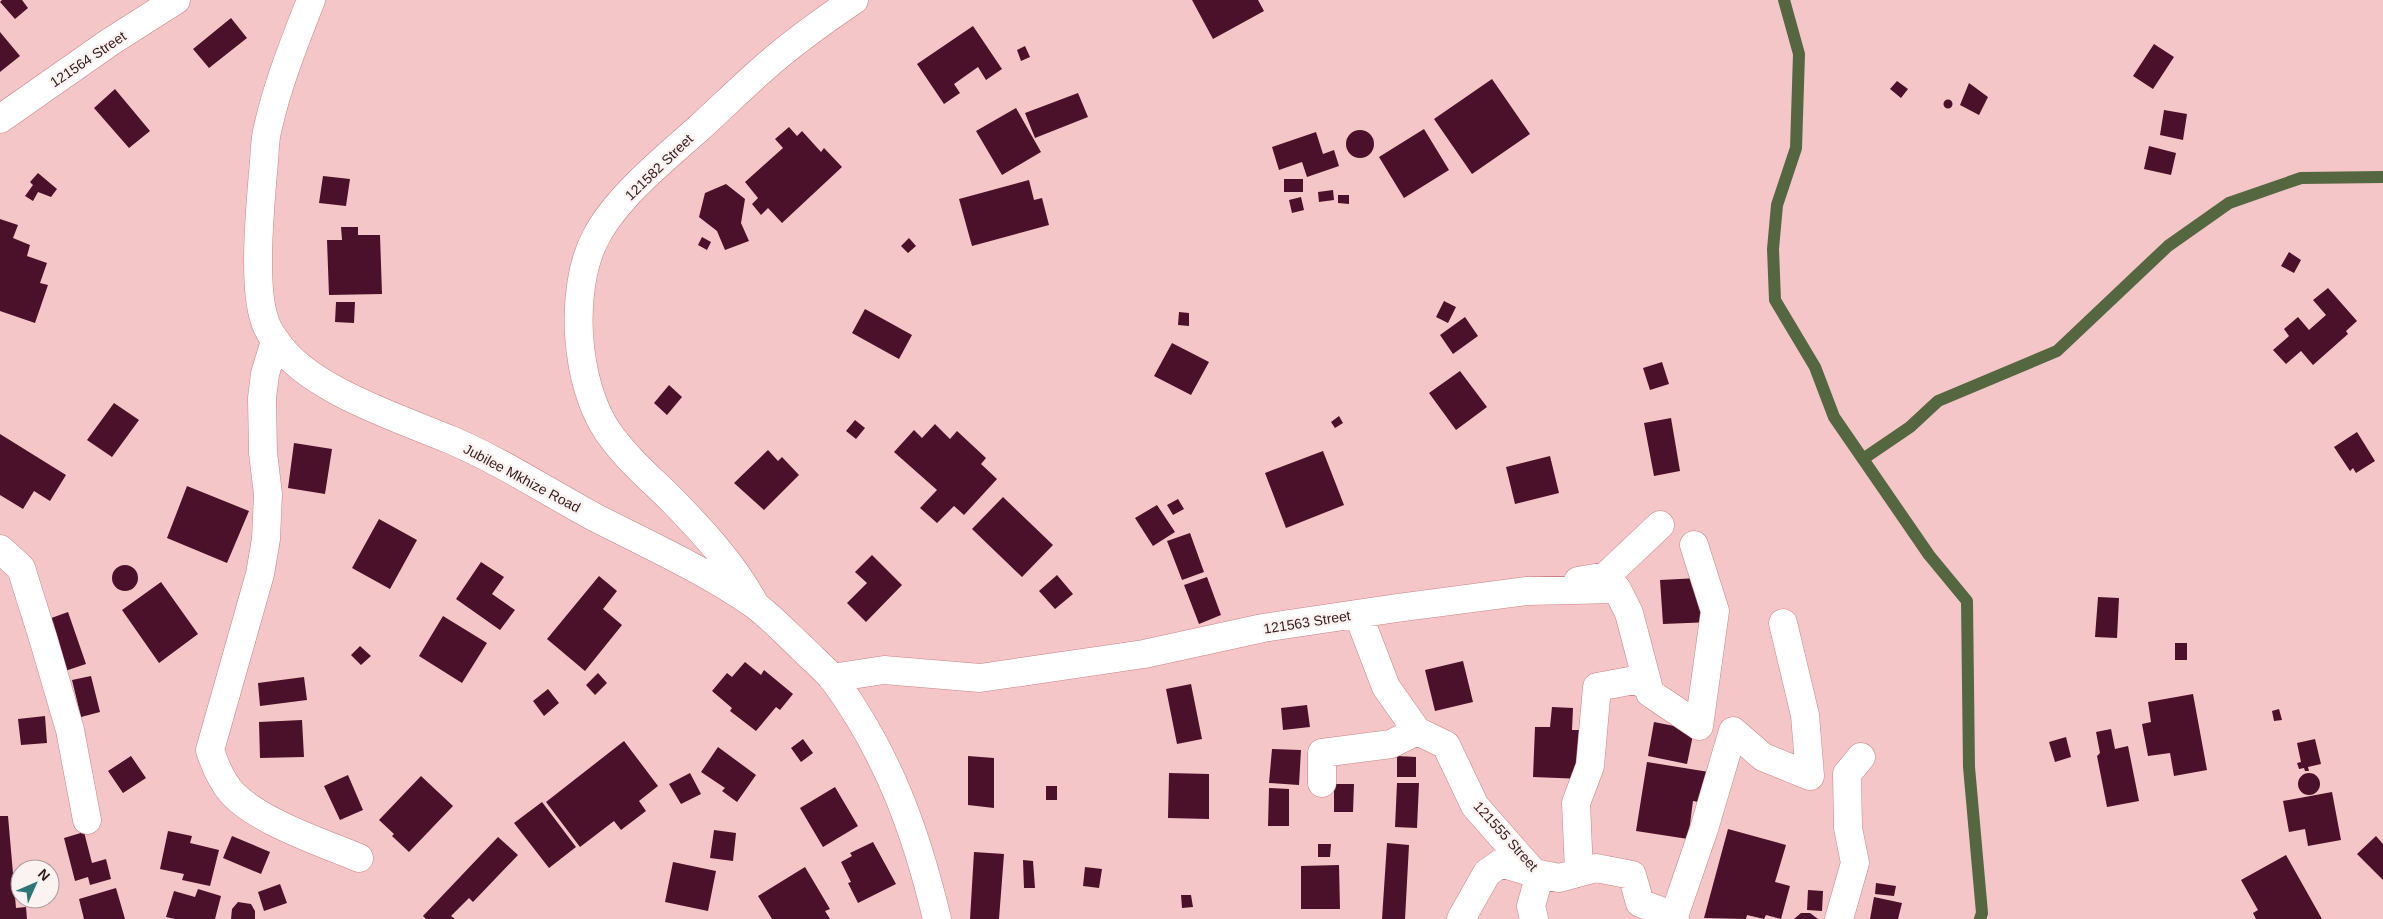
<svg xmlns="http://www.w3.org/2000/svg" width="2383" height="919" font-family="Helvetica,sans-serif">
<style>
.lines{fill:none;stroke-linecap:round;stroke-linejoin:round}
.stream{stroke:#546741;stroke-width:12}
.building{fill:#4b102a}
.minor-casing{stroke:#ca8284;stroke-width:29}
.minor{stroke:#fff;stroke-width:28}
.labels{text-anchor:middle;stroke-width:5;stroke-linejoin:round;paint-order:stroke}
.street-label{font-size:14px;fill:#35191a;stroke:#fbf2f2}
</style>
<rect width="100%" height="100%" fill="#f5c6c7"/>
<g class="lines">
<path class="stream" d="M1784 0 1799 54 1796 148 1777 205 1773 249 1775 300 1815 367 1834 417 1929 555 1967 601 1969 767 1982 913 1980 919
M1863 459 1910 427 1938 401 2057 351 2168 246 2229 203 2301 178 2383 177"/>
</g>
<path class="building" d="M2 0H22L28 8 15 19 0 2Z
M1192 0H1258L1264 11 1213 39Z
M231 18 247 38 209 68 193 49Z
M973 26 1002 69 986 80 978 67 954 84 960 93 944 104 917 64Z
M0 32 20 56 0 72Z
M2154 44 2174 57 2153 89 2133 76Z
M1025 46 1030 57 1021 61 1017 50Z
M1492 79 1530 134 1472 174 1434 119Z
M1897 81 1908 89 1901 98 1890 89Z
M1969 83 1988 97 1979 115 1960 105Z
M115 89 150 131 129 148 94 108Z
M1078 93 1088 117 1035 138 1025 113Z
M1943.5 104a4.5 4.5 0 1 1 9 0a4.5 4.5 0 1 1-9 0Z
M1016 108 1041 152 1002 175 976 131Z
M2164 110 2187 114 2183 140 2160 135Z
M789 127 797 136 802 131 821 152 824 148 842 167 782 223 768 208 761 215 752 204 758 198 745 182 783 148 775 139Z
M1424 129 1449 170 1404 198 1379 157Z
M1346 144a14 14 0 1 1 28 0a14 14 0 1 1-28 0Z
M1316 132 1323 154 1334 150 1339 166 1307 177 1302 162 1279 170 1272 147Z
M2149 146 2176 153 2171 175 2144 169Z
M38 173 57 189 51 197 38 192 33 201 25 196 33 185 30 182Z
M323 176 350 179 346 206 319 203Z
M1284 179H1303V192H1284Z
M1029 180 1034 200 1042 198 1049 225 972 246 959 199Z
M726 184 745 199 741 223 749 241 725 250 717 231 699 217 705 193Z
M1333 190 1334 200 1319 202 1318 192Z
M1338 195H1349V204L1338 203Z
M1301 197 1304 210 1292 213 1289 200Z
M0 219 18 225 13 238 30 245 27 256 47 263 40 283 48 285 35 323 0 311Z
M341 227H358V235H380L382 294 329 295 327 240H342Z
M702 237 711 242 707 250 698 245Z
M909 238 916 246 908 253 901 246Z
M2289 252 2301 260 2294 273 2281 266Z
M2328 288 2357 321 2346 331 2348 334 2313 365 2301 351 2286 364 2273 350 2289 336 2284 329 2298 317 2309 330 2326 315 2313 300Z
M1444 301 1456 307 1448 323 1436 317Z
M336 302H355L354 323 335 322Z
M865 309 912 335 899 359 852 333Z
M1179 312 1189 313V326L1178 325Z
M1465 317 1478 336 1453 354 1440 335Z
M1172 343 1209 362 1191 395 1154 376Z
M1662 362 1669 384 1650 390 1643 368Z
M1460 371 1487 407 1456 430 1429 393Z
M669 385 682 397 667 415 654 403Z
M114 403 139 420 112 457 87 440Z
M1339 416 1343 423 1335 428 1331 422Z
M1671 418 1680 471 1654 476 1644 423Z
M855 420 865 428 856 439 846 431Z
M935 424 950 439 957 431 986 458 981 464 997 479 964 515 954 506 937 523 920 508 937 490 894 452 914 430 922 438Z
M2357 432 2375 461 2356 473 2353 468 2350 471 2334 447Z
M0 434 66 475 50 501 34 491 23 509 0 495Z
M294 443 332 449 325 494 288 488Z
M768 450 778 461 782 457 799 475 764 510 734 483Z
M1323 451 1344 505 1286 528 1265 473Z
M1550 456 1559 493 1515 504 1506 467Z
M187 486 249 511 227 563 167 538Z
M1003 497 1053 545 1022 577 972 529Z
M1178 499 1184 509 1173 515 1167 505Z
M1157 505 1175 532 1153 546 1135 518Z
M379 519 417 540 390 589 352 568Z
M1190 533 1204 572 1182 580 1167 541Z
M872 555 902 585 866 622 847 603 867 583 855 572Z
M481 562 504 577 492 594 515 610 500 630 456 599Z
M112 578a13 13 0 1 1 26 0a13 13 0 1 1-26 0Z
M1057 575 1073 594 1055 609 1039 591Z
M599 576 617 591 603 609 622 625 585 671 547 639Z
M1207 577 1221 615 1199 624 1184 585Z
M1699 578 1712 622 1663 624 1660 580Z
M161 582 198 634 159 663 122 610Z
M2098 597 2119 598 2117 638 2095 637Z
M68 612 86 664 62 672 43 621Z
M443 616 487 643 462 683 419 656Z
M2175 643H2187V660H2175Z
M360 646 371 656 361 665 351 655Z
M1463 661 1473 702 1435 711 1425 670Z
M745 662 761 675 764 670 793 694 780 710 776 707 756 731 730 711 732 708 712 691 727 673 732 677Z
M598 673 607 683 595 695 586 685Z
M91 676 100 712 81 717 72 680Z
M304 677 307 700 260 706 258 683Z
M1191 684 1202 739 1177 744 1166 689Z
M548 689 559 703 544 716 533 701Z
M2193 694 2207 770 2174 776 2170 753 2148 756 2142 724 2151 722 2148 702Z
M1307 705 1310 727 1283 730 1281 708Z
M1552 707 1573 708 1572 730H1585L1583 779 1533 777 1535 727H1550Z
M2279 709 2282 720 2274 721 2272 711Z
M45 716 47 743 21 745 18 719Z
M302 720 304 757 260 758 259 722Z
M1654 722 1694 730 1687 764 1648 756Z
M2111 729 2115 749 2128 746 2139 801 2107 807 2097 756 2100 753 2096 732Z
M2066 737 2071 757 2055 762 2049 742Z
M803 739 813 753 801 762 791 748Z
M2315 739 2321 764 2308 767 2309 771H2305L2304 768 2299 769 2297 763 2301 762 2297 743Z
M624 741 658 786 639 801 646 811 621 830 614 821 580 847 546 802Z
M718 747 756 775 737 802 722 791 725 788 701 772Z
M1272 749 1301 750 1299 785 1269 783Z
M131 756 146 778 123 793 108 771Z
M968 756 994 758V808L968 805Z
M1397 756 1416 757V777H1397Z
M1647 762 1709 772 1704 803 1693 801 1688 839 1636 831Z
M690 773 701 794 681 804 669 784Z
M1169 773 1209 774V819L1168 818Z
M2298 784a11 11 0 1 1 22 0a11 11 0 1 1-22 0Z
M348 775 363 810 340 820 324 786Z
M421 776 453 806 409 852 392 836 394 834 379 820Z
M1397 783H1419L1417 828 1395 827Z
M1334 784H1354L1353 812H1334Z
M1046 786H1057V800H1046Z
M835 787 858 826 823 847 800 808Z
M1269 788 1289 789V826H1268Z
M2332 792 2341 840 2308 846 2305 829 2289 832 2283 801Z
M542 802 576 847 549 868 514 823Z
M0 816H8L16 908 26 907 27 919H0Z
M1728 829 1786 845 1775 882 1790 886 1781 919 1766 915 1764 919 1747 915 1746 919 1704 918Z
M714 830 736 833 733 861 710 858Z
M168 831 192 836 190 843 219 850 210 886 182 880 184 874 160 869Z
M84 832 92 863 106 859 111 879 90 885 88 877 75 881 64 838Z
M232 836 270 852 261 874 223 858Z
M2376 836 2383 844V880L2357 854Z
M498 837 518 855 473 902 469 898 451 916 455 919H426L423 916Z
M873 842 896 884 858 903 848 883 851 882 841 862 852 856 850 853Z
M1387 843 1409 845 1405 919H1382Z
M1318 844H1331L1330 857H1318Z
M974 852 1004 854 999 919H970Z
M2286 855 2322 919H2256L2253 913 2258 910 2241 880Z
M1023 860 1033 861 1035 888H1024Z
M673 862 716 871 708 911 665 902Z
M1339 865 1340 909H1301V866Z
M805 867 830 909 825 911 830 919H772L758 896Z
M1085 867 1102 869 1099 888 1083 886Z
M1876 883 1896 886 1894 896 1875 894Z
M280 884 287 903 264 911 258 892Z
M116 888 125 919H84L79 899Z
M198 889 221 896 215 919H175L166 917 174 891 195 897Z
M1808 890 1823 891 1822 911 1807 910Z
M1181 895H1191L1193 907 1182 908Z
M1874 897 1902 903 1898 919H1870Z
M238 902 251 904 255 911V919H231L232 909Z
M1801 913H1810L1818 919H1794Z"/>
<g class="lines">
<defs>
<path id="minor" d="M311 0C295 41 278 83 268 127 264 141 265 157 263 172 260 209 253 284 264 318 266 326 271 335 276 341 307 389 399 418 451 440 503 462 549 493 598 519 651 546 706 571 755 605 772 618 787 634 802 648 813 659 825 669 834 680 888 754 916 831 937 919
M0 119 110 42 176 0
M275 341 265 374 262 398 263 453 268 494 266 539 260 574 210 750C215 766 222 782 233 794 260 822 323 843 359 858
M1694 545 1715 611 1699 726
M0 549 21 568 43 638 70 730 87 820
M1578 581 1606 576 1660 525
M753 601C732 563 703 532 673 501 651 479 626 458 608 432 575 384 568 289 596 237 616 198 665 158 698 129 720 109 741 88 764 68 792 43 823 21 854 0
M1358 614 1386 687 1417 731 1446 745 1475 806 1534 873 1559 878 1596 868 1632 875 1640 903 1674 916 1675 919
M832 678 884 670 980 678 1144 654 1263 628 1397 608 1527 591 1617 589 1629 613 1650 693 1699 726
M1322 783V753L1391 744 1417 731
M1579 872 1576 803 1590 766 1597 687 1635 680 1648 686
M1461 919 1487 873 1501 863 1534 873
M1534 919 1531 906 1540 874
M1673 919 1704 829 1733 731 1763 757 1810 776 1805 715 1783 623
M1839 919 1855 863 1848 828 1847 774 1861 757"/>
</defs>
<use href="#minor" class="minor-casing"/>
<use href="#minor" class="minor"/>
</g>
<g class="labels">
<g class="street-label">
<text transform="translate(88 59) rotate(-34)" y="5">121564 Street</text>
<text transform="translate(659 167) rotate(-44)" y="5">121582 Street</text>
<text transform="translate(522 478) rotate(28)" y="5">Jubilee Mkhize Road</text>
<text transform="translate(1307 622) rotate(-9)" y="5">121563 Street</text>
<text transform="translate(1506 836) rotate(48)" y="5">121555 Street</text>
</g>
</g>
<g transform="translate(35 884) rotate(45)"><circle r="24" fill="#fbf2f2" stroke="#ac9b9c"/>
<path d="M0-4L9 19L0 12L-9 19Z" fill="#2c7678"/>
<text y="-8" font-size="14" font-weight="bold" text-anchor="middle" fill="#35191a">N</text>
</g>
</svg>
